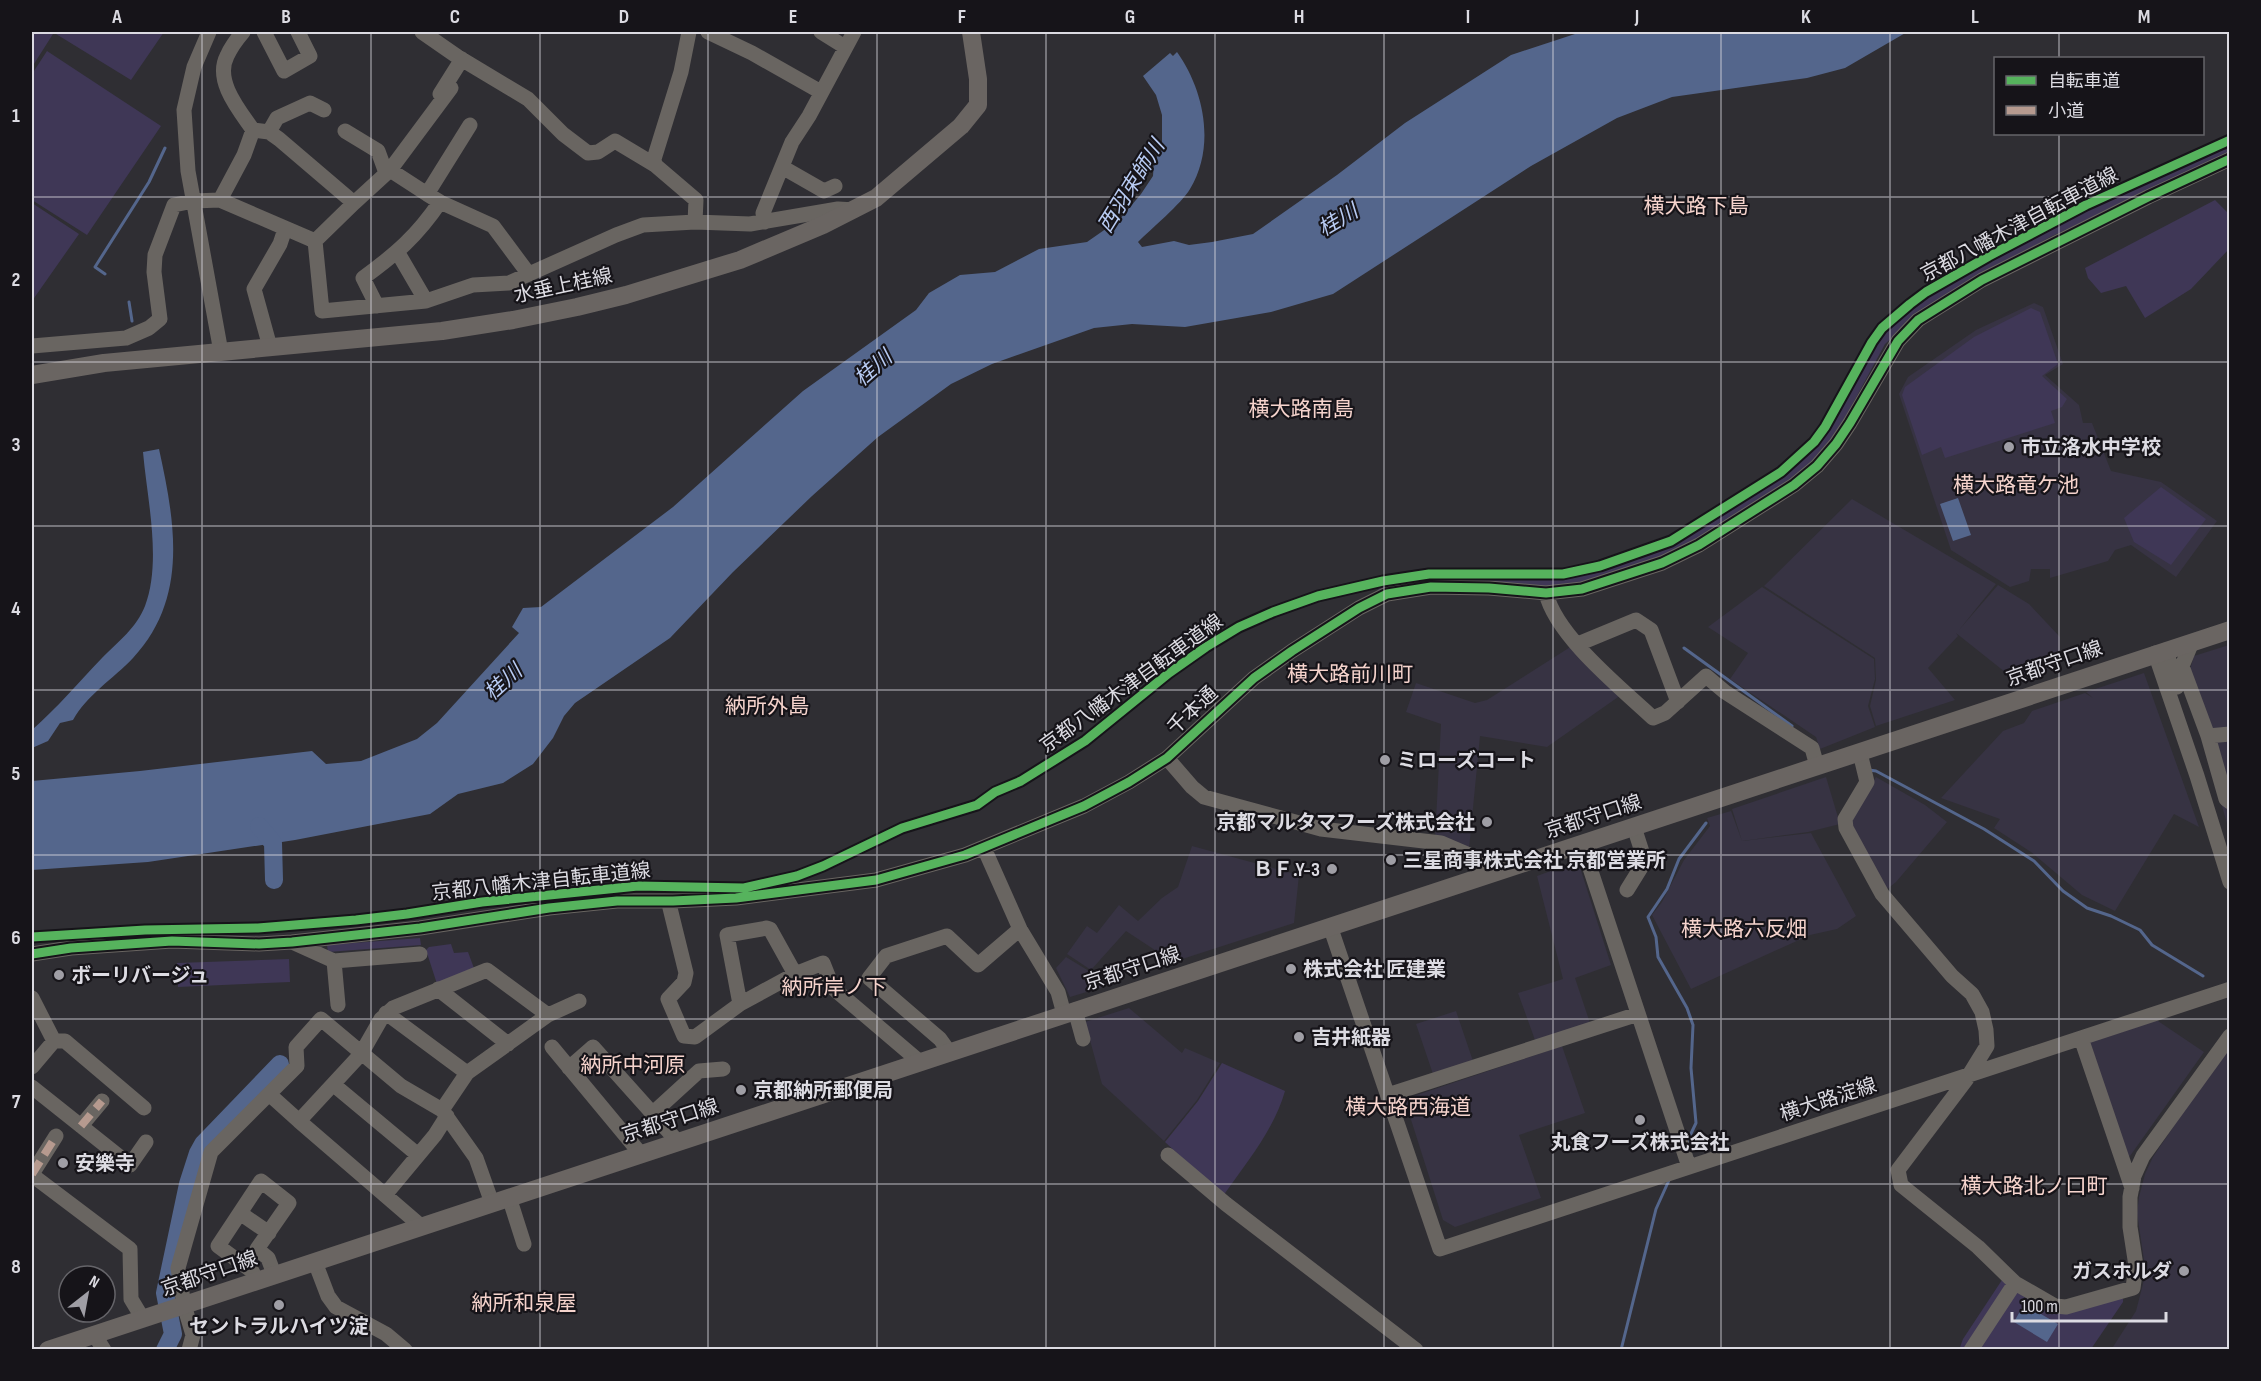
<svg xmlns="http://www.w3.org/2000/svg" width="2261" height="1381" font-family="'Sofia Sans Condensed','Noto Sans JP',sans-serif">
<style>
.built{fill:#373343}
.green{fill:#3f3756}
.water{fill:#54668c}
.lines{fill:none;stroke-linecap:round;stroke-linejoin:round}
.stream{stroke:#54668c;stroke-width:3}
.river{stroke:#54668c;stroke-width:18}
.minor{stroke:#696561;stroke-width:15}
.major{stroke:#6a6562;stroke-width:18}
.quiet{stroke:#b69a8f;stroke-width:8;stroke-dasharray:15 8;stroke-linecap:butt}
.cycleway-casing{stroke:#161419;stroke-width:13}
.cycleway{stroke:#56b35d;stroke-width:9}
.grid{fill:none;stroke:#dcdbe2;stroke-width:1.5;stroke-opacity:0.55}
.poi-dot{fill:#9f9ea5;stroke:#161419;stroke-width:2}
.labels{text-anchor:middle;stroke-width:4.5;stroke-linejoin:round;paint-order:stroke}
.street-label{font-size:20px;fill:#dcdbe2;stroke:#161419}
.poi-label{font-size:20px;font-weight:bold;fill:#dcdbe2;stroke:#161419;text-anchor:start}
.water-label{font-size:21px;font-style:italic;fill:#b8cbf3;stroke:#161419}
.neighbourhood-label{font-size:21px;fill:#f5d3cc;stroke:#161419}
.neatline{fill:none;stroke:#dcdbe2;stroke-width:2}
.grid-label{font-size:20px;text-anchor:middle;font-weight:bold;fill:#dcdbe2}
</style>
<rect width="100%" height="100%" fill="#2f2e33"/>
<path class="built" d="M2034 303 2043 307 2063 364 2045 375 2079 405 2083 423H2092L2111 471 2161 482 2217 521 2176 577 2131 545 2115 550 2108 561 2050 578V569H2031L2029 581 2010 587 1951 550 1899 394 1908 377 1976 330Z
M1852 499 1996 584 1959 630 1998 585 2029 604 2060 637V664L2015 680 1956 633 1958 636 1928 668 1955 700 1876 726 1870 706 1876 680 1875 658 1764 586Z
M1762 587 1874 659 1875 679 1868 706 1875 727 1820 749 1816 737 1730 679 1748 653 1708 627Z
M1575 644 1621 695 1547 747 1480 736 1469 849 1435 840 1441 724 1406 712 1416 683 1475 703 1487 700Z
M2229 645V830L2186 683 2194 656Z
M2144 673 2199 827 2174 814 2115 911 2082 895 2031 852 1994 828 2000 819 1941 798 2003 731 2024 723 2032 711 2085 693 2093 698 2086 692Z
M1826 777 1840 824 1808 832 1742 841 1811 833 1856 916 1837 929 1810 935 1691 989 1652 915 1662 902 1684 860 1710 826 1707 818 1731 811 1742 841 1732 809Z
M1876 777 1925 805 1947 822 1896 882 1886 890 1849 831 1850 816Z
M1192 846 1299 875 1294 923 1173 962 1126 931 1091 970 1067 954 1087 926 1097 933 1119 905 1138 921 1162 898 1178 887Z
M1578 861 1611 965 1575 978 1590 1023 1535 1040 1518 993 1563 979 1537 876Z
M1066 957 1089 971 1103 987 1070 997 1056 968Z
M1129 1008 1182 1053 1185 1048 1220 1063 1197 1100 1164 1141 1102 1084 1085 1022Z
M1456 1011 1473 1061 1433 1074 1416 1024Z
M2155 1019 2204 1052 2130 1156 2125 1158 2087 1041Z
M2229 1044V1349L2111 1350 2136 1311 2143 1284 2145 1267 2137 1213 2139 1197 2145 1174 2153 1157Z
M1562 1046 1585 1113 1519 1135 1541 1198 1455 1227 1443 1220 1406 1104 1408 1098Z"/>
<path class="green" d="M32 32H48L53 34 32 67Z
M57 32H164L131 80 56 34Z
M47 51 161 126 87 235 32 200V74Z
M2229 149V153L2050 237 1924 309 1885 344 1846 416 1828 445 1801 474 1684 547 1578 587 1372 597 1382 585 1432 575 1565 576 1599 570 1644 556 1683 538 1794 466 1812 452 1829 429 1878 341 1891 325 1918 303 1961 276 2066 219 2213 152Z
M2215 200 2229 214V249L2191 289 2145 318 2126 286 2101 293 2088 278 2085 268Z
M32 203 79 234 32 301Z
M2031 308 2040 312 2058 364 2042 376 2067 399 2062 407 2051 411 2055 423 1945 458 1941 447 1922 455 1902 395 1905 387 1974 337Z
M2161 487 2206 519 2171 565 2134 542 2124 518Z
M420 938 421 945 328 952 327 945Z
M451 944 454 953 468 952 475 971 437 984 426 950 429 947Z
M289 959 290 982 178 987 177 963Z
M1222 1063 1285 1091C1274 1130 1246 1163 1223 1196L1165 1142 1198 1101Z
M2002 1280 2063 1312 2119 1297 2123 1299V1302L2091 1349 1959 1350 1963 1339Z"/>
<path class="water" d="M1581 32H1907L1845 68 1807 78 1672 97 1617 118 1531 166 1333 294 1271 312 1185 327 1132 324 1094 328 992 364 951 384 878 437 812 496 733 572 670 638 575 703 564 716 553 738 533 764 503 783 458 794 430 814 295 840 148 862 32 870V781L140 771 312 751 326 764 361 761 417 739 437 723 519 633 512 627 523 608 541 607 673 507 803 391 916 310 929 293 960 275 995 272 1039 249 1087 242 1120 219 1141 194 1153 176 1154 161 1162 150V115L1156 95 1143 76 1170 53 1173 56 1177 52C1204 90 1216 146 1190 189 1181 204 1152 228 1138 242L1142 247 1174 241 1189 245 1212 242 1253 234 1337 175 1405 123 1511 55Z
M159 449C175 522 189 598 133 658 113 679 87 695 73 720L60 723 48 741 32 748V730C57 708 79 682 102 658 118 642 137 627 145 606 162 561 147 499 143 452Z
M1958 498 1971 535 1953 541 1940 504Z
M2024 1304 2058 1324 2047 1342 2014 1322Z"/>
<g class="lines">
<path class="stream" d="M105 274 95 267 149 182 165 148
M129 302 132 321
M1684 648 1792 726
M1869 770 1876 771 1984 829 2034 861 2063 891 2087 908 2111 916 2140 930 2152 945 2203 976
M1687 1142 1696 1123 1691 1068 1693 1025 1687 1008 1658 957 1656 937 1648 917 1667 889 1679 859 1706 823
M1621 1350 1656 1209 1670 1178"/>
<path class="river" d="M259 826 273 843 274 880
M165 1350 173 1334 165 1293 188 1184 198 1153 203 1144 280 1064"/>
<path class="minor" d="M209 32 194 67 184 110 188 171 221 352
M264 32 284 71 310 56 298 32
M422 32 458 57 528 99 563 134 588 153 598 152 615 141 655 165
M689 32 681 72 654 159 655 165 696 200 695 222
M708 32 752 53 821 92
M821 32 845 47
M440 94 462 59
M345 131 378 151 386 173
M269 132 277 118 310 103 324 110
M782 167 824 191 835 186
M390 170 427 194 470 125
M427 194 440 202 493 226 528 273
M220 200 244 155 253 130C240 111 214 81 227 56 231 47 237 39 243 32
M354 203 390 170 451 88
M765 222 763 213 792 142 809 116 854 32
M315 241 322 311 426 301 473 285 509 283 616 235 643 225 695 222 750 224 838 209 855 210
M398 253 426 301
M377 306 363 278C396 254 417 236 440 202
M32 346 126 338 149 328 160 319 154 272 155 255 174 205 193 201 220 200 315 241 354 203 279 139 269 132 253 130
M270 347 254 289 280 244 285 229
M1546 593C1556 636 1621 688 1653 718L1665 713 1706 676 1725 692 1812 748 1817 766
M2192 642 2182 666 2208 736 2230 734
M1578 644 1636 620 1651 630 1678 702
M2166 650 2177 687
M2155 653 2197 776 2230 882
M2208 736 2226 799 2230 802
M1860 753 1867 782 1845 819 1846 828 1882 894 1952 976 1972 994 1982 1012 1986 1030 1987 1046 1966 1080 1898 1170 1901 1185 1978 1247 2015 1283 1971 1350
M1167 758 1192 787 1204 797 1321 829 1441 843 1469 855 1483 865 1488 874
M1582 844 1689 1167
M984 848 1020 929 1058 992 1064 1014
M1627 890 1645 861 1634 827
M673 901 670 908 686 973 684 982 668 999 684 1036 695 1037 740 1004 795 974 823 963 833 988 920 1062
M1330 926 1440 1249 2230 989
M292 942 334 961 420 954
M32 954 71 948 172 941 259 944 292 942 420 928 549 908 617 901H673L736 898 876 880 965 855 1084 806 1129 782 1167 758 1254 678 1292 651 1359 608 1387 594 1431 587 1489 588 1546 593 1582 589 1662 563 1699 545 1794 485 1817 466 1836 444 1850 423 1898 341 1918 320 1982 280 2148 197 2230 159
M334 961 338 1005
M438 989 508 1044
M32 998 54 1041 32 1067
M740 1004 727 935 767 928 770 929 795 974
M1075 1010 1083 1039
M386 1013 467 1073
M548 1015 579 1001
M2081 1038 2132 1188
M54 1041H65L144 1108
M552 1047 640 1153
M950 1053 940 1039 869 978 886 956 947 936 978 965 1020 929
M569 1068 593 1047 678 1142
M334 1085 418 1155
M32 1087 130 1165 146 1142
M269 1094 299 1121
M1388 1095 1638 1014
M653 1113 699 1071 723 1069
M81 1126 102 1101
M1168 1155 1226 1204 1416 1350
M32 1174 56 1136
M32 1175 130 1249 131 1299 143 1319
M385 1195 435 1135 447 1116
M509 1197 524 1244
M240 1213 269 1233
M422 1227 299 1121 361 1054 381 1019 393 1008 487 970 548 1015 467 1073 442 1110
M315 1262 328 1296 336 1307 386 1334 405 1350
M257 1281 252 1271 218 1246 261 1181 289 1203 257 1249 268 1258 274 1274
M2015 1283 2055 1306 2066 1307 2133 1288 2136 1266 2130 1227V1197L2134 1176 2143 1156 2230 1036
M94 1334 104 1350
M189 1350 193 1335 184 1305 178 1268 211 1152 297 1066 296 1047 321 1019 401 1086 442 1110 476 1158 492 1203"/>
<path class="major" d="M32 375 104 363 442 331 513 320 577 307 626 295 740 260 823 225 876 198 961 126 978 105V79L971 32
M48 1350 2230 630"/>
<path class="quiet" d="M81 1126 102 1101
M32 1174 56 1136"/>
<defs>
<path id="cycleway" d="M32 937 145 930 258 928 356 920 407 914 482 902 638 886 744 888 797 876 823 866 902 828 977 805 995 792 1021 781 1085 741 1169 673 1206 647 1239 627 1273 612 1318 596 1383 581 1429 574H1563L1600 566 1671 541 1781 472 1814 442 1825 427 1872 342 1882 328 1910 304 1926 292 1989 256 2086 205 2230 140
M32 954 71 948 172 941 259 944 292 942 420 928 549 908 617 901H673L736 898 876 880 965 855 1084 806 1129 782 1167 758 1254 678 1292 651 1359 608 1387 594 1431 587 1489 588 1546 593 1582 589 1662 563 1699 545 1794 485 1817 466 1836 444 1850 423 1898 341 1918 320 1982 280 2148 197 2230 159"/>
</defs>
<use href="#cycleway" class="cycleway-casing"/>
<use href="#cycleway" class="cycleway"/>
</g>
<path class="grid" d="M202 32V1350M371 32V1350M540 32V1350M708 32V1350M877 32V1350M1046 32V1350M1215 32V1350M1384 32V1350M1553 32V1350M1721 32V1350M1890 32V1350M2059 32V58M2059 134V1350M32 197H2230M32 362H2230M32 526H2230M32 690H2230M32 855H2230M32 1019H2230M32 1184H2230"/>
<g class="poi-dot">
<circle cx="2009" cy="447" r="6"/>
<circle cx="1385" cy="760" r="6"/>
<circle cx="1487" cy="822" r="6"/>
<circle cx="1391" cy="860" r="6"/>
<circle cx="1332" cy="869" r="6"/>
<circle cx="1291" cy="969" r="6"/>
<circle cx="59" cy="975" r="6"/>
<circle cx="1299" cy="1037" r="6"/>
<circle cx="741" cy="1090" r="6"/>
<circle cx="1640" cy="1120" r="6"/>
<circle cx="63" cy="1163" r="6"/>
<circle cx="2184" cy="1271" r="6"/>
<circle cx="279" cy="1305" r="6"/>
</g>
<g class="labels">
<g class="street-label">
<text transform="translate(2019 224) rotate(-28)" y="7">京都八幡木津自転車道線</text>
<text transform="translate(563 285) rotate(-12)" y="7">水垂上桂線</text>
<text transform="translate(2054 663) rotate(-19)" y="7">京都守口線</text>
<text transform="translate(1131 683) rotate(-36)" y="7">京都八幡木津自転車道線</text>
<text transform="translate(1192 710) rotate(-43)" y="7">千本通</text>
<text transform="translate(1593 816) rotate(-18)" y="7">京都守口線</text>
<text transform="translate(541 881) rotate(-6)" y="7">京都八幡木津自転車道線</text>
<text transform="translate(1132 968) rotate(-18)" y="7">京都守口線</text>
<text transform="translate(1828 1099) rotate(-18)" y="7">横大路淀線</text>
<text transform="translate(670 1120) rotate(-18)" y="7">京都守口線</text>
<text transform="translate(209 1273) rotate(-19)" y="7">京都守口線</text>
</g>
<g class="poi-label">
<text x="2021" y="454">市立洛水中学校</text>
<text x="1397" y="767">ミローズコート</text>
<text x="1475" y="829" text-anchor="end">京都マルタマフーズ株式会社</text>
<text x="1403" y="867">三星商事株式会社 京都営業所</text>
<text x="1320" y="876" text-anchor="end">ＢＦ.Y-3</text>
<text x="1303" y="976">株式会社 匠建業</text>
<text x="71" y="982">ボーリバージュ</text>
<text x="1311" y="1044">吉井紙器</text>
<text x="753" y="1097">京都納所郵便局</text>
<text x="1640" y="1149" text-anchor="middle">丸食フーズ株式会社</text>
<text x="75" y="1170">安樂寺</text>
<text x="2172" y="1278" text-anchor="end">ガスホルダ</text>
<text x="279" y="1333" text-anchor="middle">セントラルハイツ淀</text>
</g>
<g class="water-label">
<text transform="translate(1131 186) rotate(-58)" y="7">西羽束師川</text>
<text transform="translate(1338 220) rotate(-31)" y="7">桂川</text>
<text transform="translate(873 368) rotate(-41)" y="7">桂川</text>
<text transform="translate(503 682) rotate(-42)" y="7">桂川</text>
</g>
<g class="neighbourhood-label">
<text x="1696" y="213">横大路下島</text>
<text x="1301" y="416">横大路南島</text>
<text x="2016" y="492">横大路竜ケ池</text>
<text x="1350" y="681">横大路前川町</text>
<text x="767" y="713">納所外島</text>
<text x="1744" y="936">横大路六反畑</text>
<text x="834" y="994">納所岸ノ下</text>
<text x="633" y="1072">納所中河原</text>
<text x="1408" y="1114">横大路西海道</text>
<text x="2034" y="1193">横大路北ノ口町</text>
<text x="524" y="1310">納所和泉屋</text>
</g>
</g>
<rect width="2261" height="1381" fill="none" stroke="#161419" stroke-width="66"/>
<rect x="1994" y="57" width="210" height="78" fill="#161419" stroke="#656469" stroke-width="1.5"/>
<rect x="2006" y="76" width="30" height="9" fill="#56b35d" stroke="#656469" stroke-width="1.5"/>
<text x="2048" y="87" font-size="18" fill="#dcdbe2">自転車道</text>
<rect x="2006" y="106" width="30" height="9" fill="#b69a8f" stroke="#656469" stroke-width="1.5"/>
<text x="2048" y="117" font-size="18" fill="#dcdbe2">小道</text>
<g transform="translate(87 1294) rotate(31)"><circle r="28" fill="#161419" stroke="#656469" stroke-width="1.5"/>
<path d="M0-4.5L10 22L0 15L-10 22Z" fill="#9f9ea5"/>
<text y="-9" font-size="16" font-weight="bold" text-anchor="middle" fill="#dcdbe2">N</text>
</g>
<path d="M2012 1312v9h154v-9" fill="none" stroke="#dcdbe2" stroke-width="3"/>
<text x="2021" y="1312" font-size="18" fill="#dcdbe2" stroke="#161419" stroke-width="4.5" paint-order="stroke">100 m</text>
<rect x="33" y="33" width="2195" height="1315" class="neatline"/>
<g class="grid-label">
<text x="117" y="23">A</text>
<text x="286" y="23">B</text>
<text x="455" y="23">C</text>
<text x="624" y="23">D</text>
<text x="793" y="23">E</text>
<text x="962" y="23">F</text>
<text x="1130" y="23">G</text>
<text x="1299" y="23">H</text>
<text x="1468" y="23">I</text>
<text x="1637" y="23">J</text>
<text x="1806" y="23">K</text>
<text x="1975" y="23">L</text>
<text x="2144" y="23">M</text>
<text x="16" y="122">1</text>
<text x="16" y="286">2</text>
<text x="16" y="451">3</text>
<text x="16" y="615">4</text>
<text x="16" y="780">5</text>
<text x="16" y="944">6</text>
<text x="16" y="1108">7</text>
<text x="16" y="1273">8</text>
</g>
</svg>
